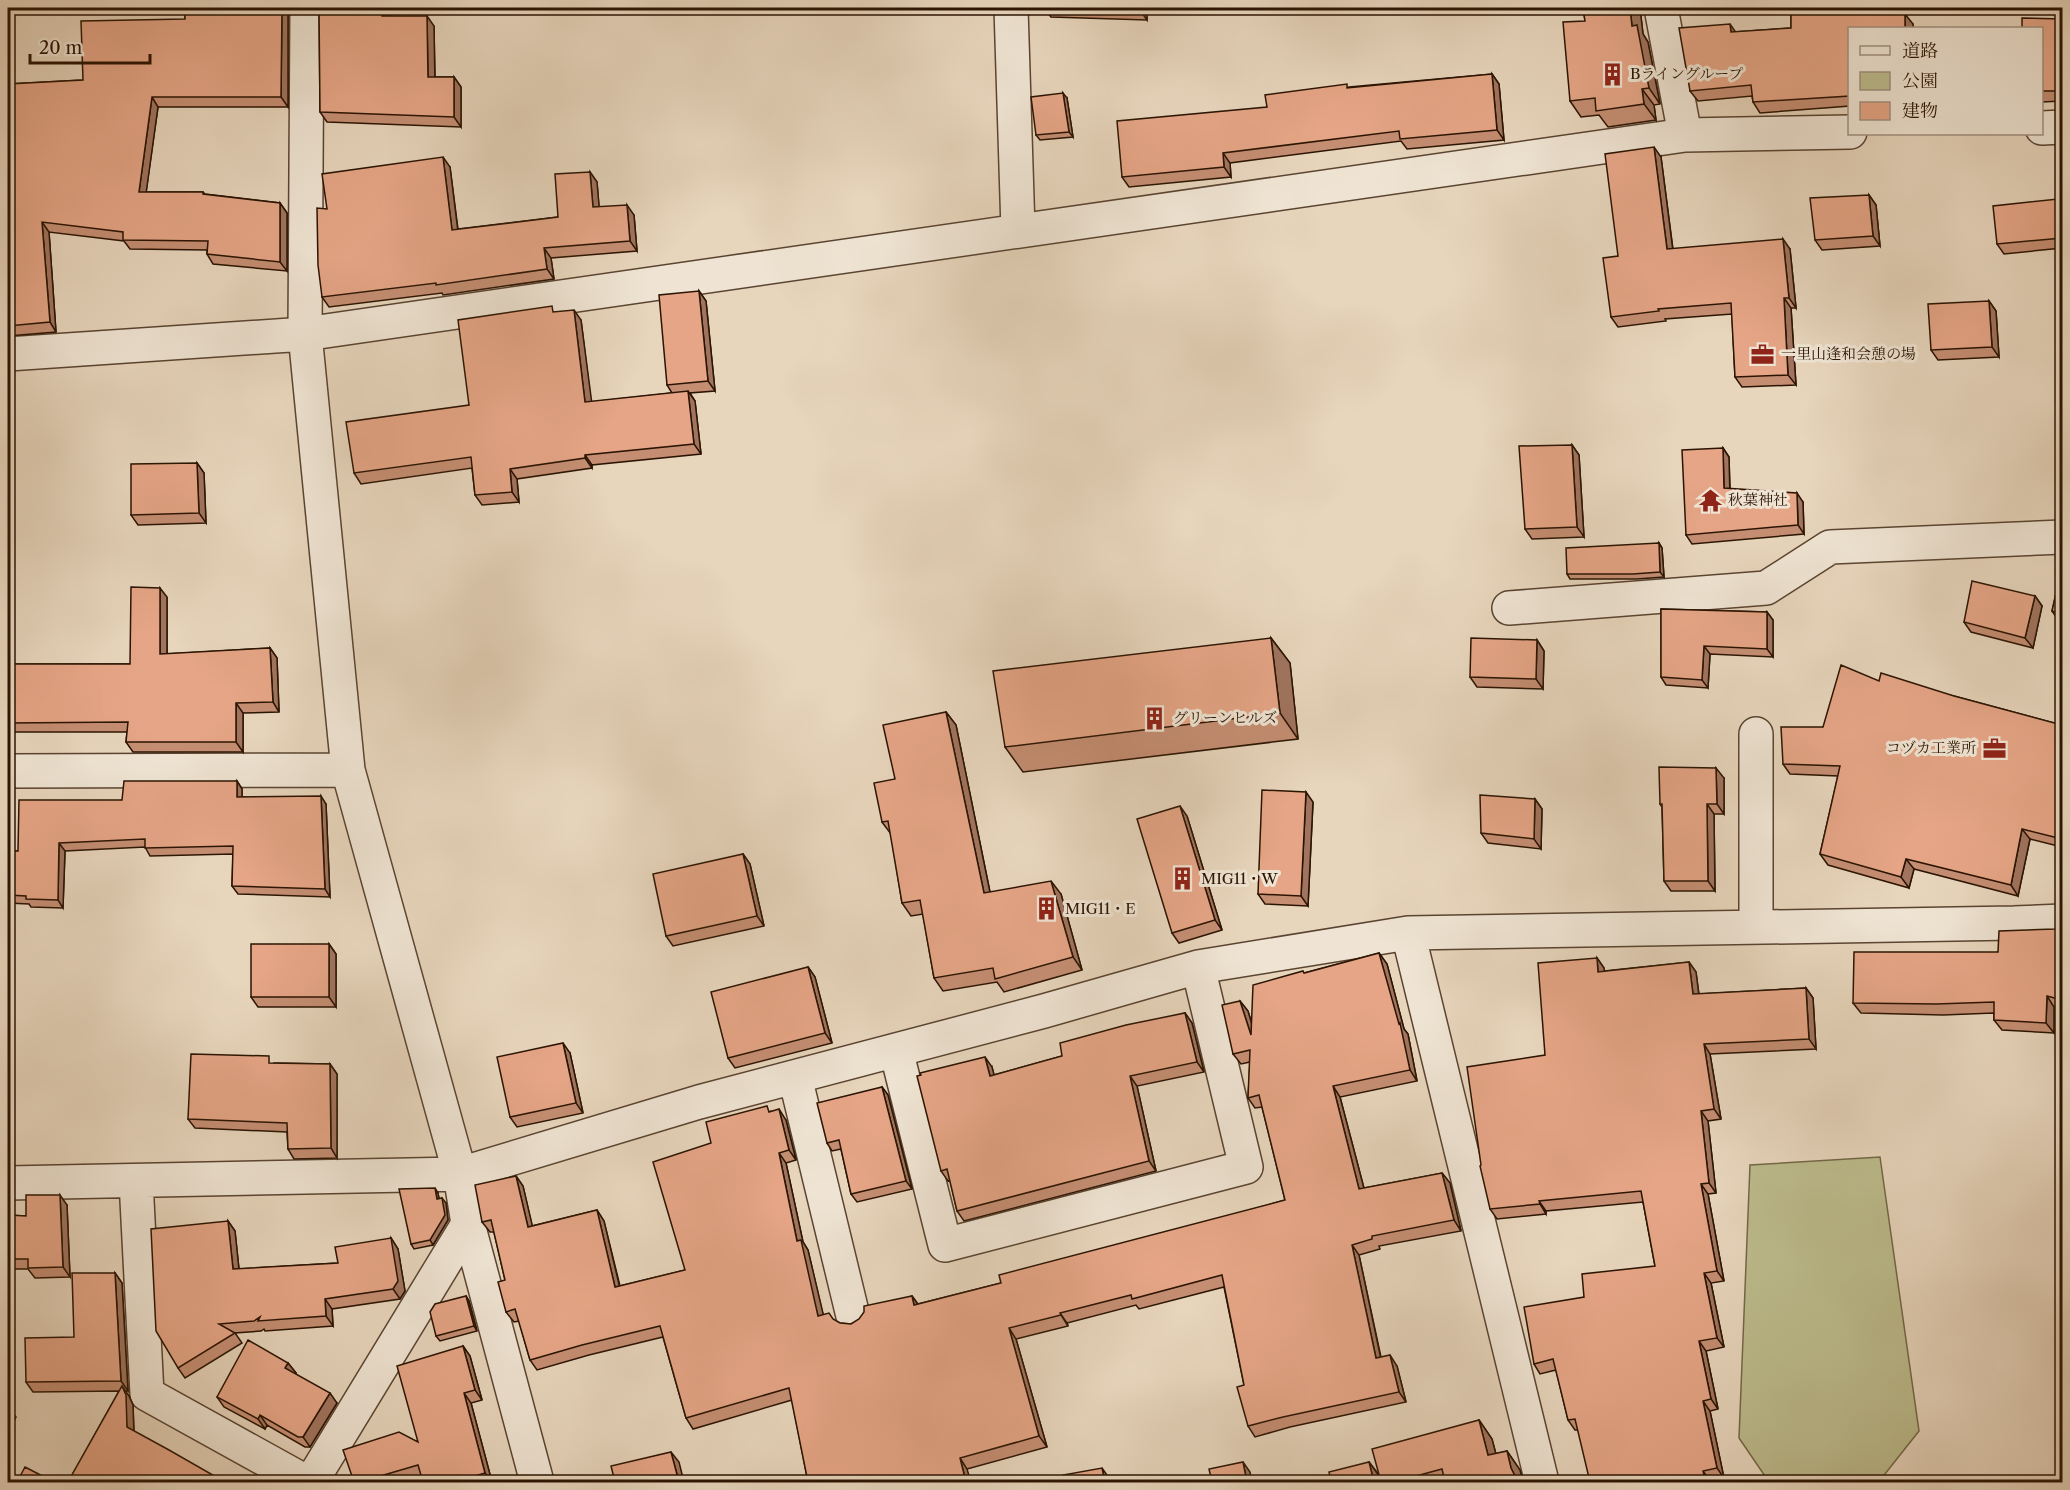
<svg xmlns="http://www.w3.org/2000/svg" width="2070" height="1490" font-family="'Libre Caslon Text','Noto Serif JP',serif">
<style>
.green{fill:#bcbb8c;stroke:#746848;stroke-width:1.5}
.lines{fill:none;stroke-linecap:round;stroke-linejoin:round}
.street-casing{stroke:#5a4431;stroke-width:36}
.street{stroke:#efe4d3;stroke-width:33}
.wall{fill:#c58e73;stroke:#2b1403;stroke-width:1.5}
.shaded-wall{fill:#a0745e;stroke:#2b1403;stroke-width:1.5}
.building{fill:#e5a586;stroke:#2b1403;stroke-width:1.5}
.labels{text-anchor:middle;stroke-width:6;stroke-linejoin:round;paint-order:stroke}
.poi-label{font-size:15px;fill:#2b1403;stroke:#efe4d3;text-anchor:start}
</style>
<rect width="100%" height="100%" fill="#e7d5bc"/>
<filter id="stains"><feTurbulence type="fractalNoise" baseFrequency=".00333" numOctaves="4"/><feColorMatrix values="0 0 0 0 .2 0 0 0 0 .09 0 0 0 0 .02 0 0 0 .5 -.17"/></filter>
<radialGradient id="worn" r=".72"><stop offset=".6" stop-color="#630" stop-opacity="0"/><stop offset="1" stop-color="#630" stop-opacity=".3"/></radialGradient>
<path class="green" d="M1880 1157 1919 1431 1881 1479 1818 1482H1769L1739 1438 1750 1165Z"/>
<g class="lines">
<defs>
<path id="street" d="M307 8 305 334 348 770 460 1174 468 1224 537 1482
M1011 8 1018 230
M1661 8 1685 135
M2042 128 2062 127
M8 354 305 334 1685 135 1850 132
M1509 608 1766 588 1830 547 2062 537
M8 771 348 770
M1756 927V734
M1408 933 1542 1482
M896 1050 945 1245 1246 1167 1198 967
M795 1077 853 1316
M136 1181 147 1394 306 1482
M8 1183 460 1174 699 1102 1044 1011 1198 967 1408 933 2014 923 2062 921
M311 1482 468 1224"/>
</defs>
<use href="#street" class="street-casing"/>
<use href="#street" class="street"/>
</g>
<path class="wall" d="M185 8H288V107H158L146 192H203L205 194 280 203 287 213V271L213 264 207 254V250L130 249 124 241 49 232 56 332 8 336V84L83 80 185 19Z
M319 8H389V16L434 26 435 77H454L461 87V127L327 122 320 112Z
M1044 8H1147V20L1051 17Z
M1583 8H1640L1643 34 1648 42 1660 104 1654 105 1656 120 1608 127 1599 115 1581 117 1570 101 1585 21Z
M1791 8H1871V12L1913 24V28H1850V106L1760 113 1753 102 1752 96 1698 101 1690 91 1735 32 1791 28Z
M2062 19V101L2042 102V28Z
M1492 74 1499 84 1504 140 1407 149 1401 141 1230 163 1231 177 1129 187 1122 177 1267 107 1349 87Z
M1067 98 1073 137 1040 140 1036 135Z
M1661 157 1673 249H1790L1796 308H1791L1796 385 1742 387 1735 377 1732 314 1665 319 1666 321 1618 327 1611 317 1618 256Z
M450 167 458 229 558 217 590 172 597 182 599 207 634 215 637 251 551 258 554 279 443 295 442 293 329 307 322 297 327 209Z
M1869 195 1876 205 1880 246 1822 250 1815 240Z
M2062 206V248L2004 254 1997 244Z
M699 291 706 301 715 391 690 393 695 401 701 454 592 465V468L517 479 519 502 482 505 475 495 472 468 361 484 354 473 469 405 555 312 581 320 591 402 672 393 667 385Z
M1989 301 1996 311 1999 357 1938 360 1931 350Z
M1572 445 1579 455 1584 537 1532 539 1525 529Z
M1723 448 1729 457 1730 489 1803 502 1804 534 1692 544 1686 535Z
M197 463 204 473 206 523 138 525 131 515Z
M1659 543 1662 548 1664 577 1637 579H1570L1567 574Z
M2062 567V622L2059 621 2052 611Z
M2035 596 2042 606 2033 648 1971 632 1964 622Z
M167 597V654L270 648 277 658 279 712 243 713V752H133L126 742 127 732H8V664H130Z
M1661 609 1767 612 1773 620V657L1710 654 1708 688 1666 685 1661 677Z
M1271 638 1290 663 1298 739 1023 772 1005 747Z
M1537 640 1544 651 1543 689 1477 687 1470 677Z
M1879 681 1954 696 2062 725V847L2030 839 2018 896 1914 869 1909 888 1828 865 1820 854 1838 776 1790 774 1783 764 1823 727Z
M946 712 956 725 990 892 1061 894 1082 970 1004 992 997 982 943 991 934 978 923 914 911 916 902 903 891 834 882 822 895 779Z
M1724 778V814H1714L1715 891H1671L1664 881 1662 807 1660 804Z
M237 781 242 789V797L326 804 330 897 238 894 232 886 233 854 150 856 145 847 65 851 63 908 31 907 29 904 8 903V851H18L122 800Z
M1535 799 1542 809 1541 849 1488 843 1481 833Z
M1313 802 1308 906 1265 904 1258 894Z
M1187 816 1222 930 1179 943 1172 933Z
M743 854 750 864 764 926 673 946 666 936Z
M2062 927V1009L2054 1007V1033L2002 1030 1994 1020V1013L1943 1015 1861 1013 1853 1003 1998 952Z
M329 944 336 954V1007H258L251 997Z
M1379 953 1387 964 1404 1029 1408 1034 1417 1081 1340 1097 1364 1188 1442 1173 1450 1183 1461 1231 1379 1246 1380 1249 1359 1255 1381 1357 1397 1366 1406 1402 1290 1427 1255 1437 1248 1426 1244 1385 1224 1287 1139 1309 1136 1305 1067 1323 1068 1326 1016 1339 1047 1447 967 1469 808 1482 792 1400 693 1429 686 1418 663 1337 589 1355 537 1370 530 1360 519 1321 514 1322 506 1312 505 1280 494 1232H490L482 1222 516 1176 523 1186 532 1226 597 1210 604 1221 620 1286 685 1270 711 1143 771 1111 786 1120 796 1160 786 1163 803 1242 808 1250 823 1315 840 1323 851 1324 912 1296 918 1304 1001 1283 1285 1200 1262 1107 1255 1108 1248 1098 1250 1062 1241 1064 1233 1054 1240 1001 1248 1011 1252 1024 1305 973Z
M1597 958 1604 968V971L1689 962 1696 972 1699 994 1806 988 1813 998 1816 1049 1710 1054 1721 1119 1708 1121 1716 1193 1708 1194 1724 1281 1711 1283 1724 1347 1706 1351 1718 1409 1710 1411 1724 1478 1710 1481 1577 1430H1575L1568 1420 1556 1370 1540 1374 1534 1364 1584 1297 1655 1266 1643 1202 1546 1211V1214L1497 1219 1490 1209 1545 1055Z
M808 967 815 977 832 1043 735 1068 728 1058Z
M1185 1013 1192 1023 1204 1072 1137 1086 1156 1171 964 1221 957 1211 950 1180 948 1181 941 1171 992 1067 994 1075 1062 1056Z
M570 1053 583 1113 517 1127 510 1117Z
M274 1063 330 1064 337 1074V1158L294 1159 288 1149 287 1132 195 1128 188 1119Z
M882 1087 888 1095 912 1189 857 1202 851 1194 841 1149 832 1151 827 1143Z
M438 1193 439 1199 446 1203 448 1220 433 1245 414 1249 411 1244Z
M67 1205 70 1277 35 1278 28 1269H8V1215L26 1216Z
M228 1221 235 1231 239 1269 338 1263 391 1238 398 1249 405 1291 400 1299 332 1309 333 1326 265 1331 264 1329 261 1331 235 1333 242 1343 185 1378 178 1368Z
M115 1273 122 1283 128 1391H125L129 1396 133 1405 134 1431 68 1482 119 1391 33 1392 26 1382 74 1337Z
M466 1296 469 1301 477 1331 440 1341 436 1336Z
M463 1346 470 1356 482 1400 471 1403 492 1482H423L421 1476 400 1482H354L418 1442Z
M288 1363 296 1373 295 1374 337 1403 310 1447H305L267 1425 265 1429 224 1407 217 1397Z
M1479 1420 1492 1439 1496 1454 1507 1451 1520 1470 1523 1482H1331L1369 1462 1380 1476Z"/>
<path class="shaded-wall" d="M282 8H288V107L281 97Z
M382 8H389V25L382 16Z
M1140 8H1147V20L1140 10Z
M1630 8H1640L1643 34 1648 42 1660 104 1649 88 1632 26Z
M1864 8H1871V21L1863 11Z
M1905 14 1913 24V28H1905Z
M427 16 434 26 435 87 428 77Z
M1730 24 1737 34 1731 32Z
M1492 74 1499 84 1504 140 1497 130Z
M454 77 461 87V127L454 117Z
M1642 89 1654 105 1656 120 1644 104Z
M1063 93 1067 98 1073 137 1069 132Z
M152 97 158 107 145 201 139 192Z
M1654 147 1661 157 1674 259 1667 249Z
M1223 153 1230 163 1231 177 1224 167Z
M443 157 450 167 459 240 452 230Z
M590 172 597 182 600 217 593 207Z
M1869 195 1876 205 1880 246 1873 236Z
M2058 199 2062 206V239V238Z
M280 203 287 213V271L280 262Z
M627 205 634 215 637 251 630 241Z
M42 222 49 232 56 332 50 322Z
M1783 239 1790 249 1796 308 1789 298Z
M544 248 551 258 554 279 547 269Z
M699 291 706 301 715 391 708 381Z
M1784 298 1791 308 1796 385 1788 375Z
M1989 301 1996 311 1999 357 1992 347Z
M574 310 581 320 593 412 585 402Z
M688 391 695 401 701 454 694 444Z
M1572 445 1579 455 1584 537 1577 527Z
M1723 448 1729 457 1730 497 1724 488Z
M585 455 592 465V468L585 458Z
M197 463 204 473 206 523 199 513Z
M510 469 517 479 519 502 512 492Z
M1797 493 1803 502 1804 534 1798 525Z
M1659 543 1662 548 1664 577 1660 572Z
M160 588 167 597V664L160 654Z
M2035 596 2042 606 2033 648 2025 638Z
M1767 612 1773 620V657L1767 649Z
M1271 638 1290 663 1298 739 1280 713Z
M1537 640 1544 651 1543 689 1536 679Z
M1704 646 1710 654 1708 688 1702 680Z
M270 648 277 658 279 712 273 702Z
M236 703 243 713V752L236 742Z
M946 712 956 725 993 907 984 893Z
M1716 768 1724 778V814L1717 804Z
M237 781 242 789V805L237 797Z
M1306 792 1313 802 1308 906 1301 896Z
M321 796 326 804 330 897 325 889Z
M1535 799 1542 809 1541 849 1534 839Z
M1707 804 1714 814 1715 891 1708 881Z
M1180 806 1187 816 1222 930 1215 920Z
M2022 829 2030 839 2018 896 2011 885Z
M59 843 65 851 63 908 58 900Z
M743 854 750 864 764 926 757 916Z
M1906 859 1914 869 1909 888 1901 877Z
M1051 881 1061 894 1082 970 1073 957Z
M329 944 336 954V1007L329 997Z
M1379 953 1387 964 1404 1029 1408 1034 1417 1081 1410 1070Z
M1597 958 1604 968 1605 982 1598 972Z
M1689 962 1696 972 1700 1004 1693 994Z
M808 967 815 977 832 1043 825 1033Z
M1806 988 1813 998 1816 1049 1809 1039Z
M2047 996 2054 1007V1033L2046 1023Z
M1240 1001 1248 1011 1258 1045 1251 1035Z
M1185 1013 1192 1023 1204 1072 1197 1062Z
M563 1043 570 1053 583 1113 576 1103Z
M1704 1044 1710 1054 1721 1119 1714 1109Z
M985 1057 992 1067 997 1086 990 1076Z
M330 1064 337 1074V1158L331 1148Z
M1130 1076 1137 1086 1156 1171 1149 1161Z
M1333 1086 1340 1097 1367 1200 1359 1189Z
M882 1087 888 1095 912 1189 906 1181Z
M779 1109 786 1120 796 1160 789 1150Z
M1701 1111 1708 1121 1716 1193 1709 1183Z
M779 1153 786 1163 803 1242 808 1250 826 1326 818 1316 797 1241Z
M1442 1173 1450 1183 1461 1231 1454 1220Z
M516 1176 523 1186 535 1237 528 1227Z
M1701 1184 1708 1194 1724 1281 1717 1271Z
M435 1188 438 1193 440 1204 437 1199Z
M60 1195 67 1205 70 1277 63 1267Z
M442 1198 446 1203 448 1220 433 1245 430 1240Z
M1539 1201 1546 1211V1214L1540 1204Z
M597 1210 604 1221 622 1297 615 1287Z
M228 1221 235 1231 240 1279 233 1269Z
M391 1238 398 1249 405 1291 400 1299 393 1289Z
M1352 1245 1359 1255 1383 1369 1376 1358Z
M115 1273 122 1283 128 1391 121 1381Z
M1704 1273 1711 1283 1724 1347 1717 1338Z
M466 1296 469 1301 477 1331 474 1326Z
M912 1296 919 1306 914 1305Z
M325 1299 332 1309 333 1326 326 1316Z
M1060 1313 1067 1323 1068 1326 1061 1315Z
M1009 1328 1016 1339 1047 1447 1039 1436Z
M1699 1341 1706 1351 1718 1409 1711 1399Z
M463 1346 470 1356 482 1400 475 1390Z
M1390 1355 1397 1366 1406 1402 1399 1392Z
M288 1363 296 1373 292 1378 285 1368Z
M122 1386 129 1396 133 1405 134 1437 127 1427Z
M330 1393 337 1403 310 1447 303 1437Z
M464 1393 471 1403 492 1482 485 1473Z
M1703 1401 1710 1411 1724 1478 1717 1468Z
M9 1407 16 1417 8 1433V1409Z
M260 1415 267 1425 265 1429 258 1419Z
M1479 1420 1492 1439 1501 1474 1488 1455Z
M1507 1451 1520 1470 1523 1482 1515 1476 1511 1468Z
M671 1452 679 1462 684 1482H679Z
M960 1458 967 1469 971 1482H966Z
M1243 1462 1250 1472 1252 1482H1247Z
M1369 1462 1382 1480 1383 1482H1374Z
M1102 1468 1109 1478 1110 1482H1105Z
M1703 1471 1710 1481V1482H1706Z"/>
<path class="building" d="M185 8H282L281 97H152L139 192H203V194L280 203V262L207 254 208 241 123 240V232L42 222 50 322 8 326V84L83 80 81 21 185 19Z
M319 8H382V16H427L428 77H454V117L320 112Z
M1049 8H1140V10Z
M1583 8H1630L1632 26 1637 25 1649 88 1642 89 1644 104 1596 111 1595 98 1570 101 1563 22 1585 21Z
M1791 8H1864L1863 11 1905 14V28H1850V96L1753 102 1751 85 1690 91 1679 28 1730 24 1731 32 1791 28Z
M2022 18 2062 19V91H2042V28H2022Z
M1492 74 1497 130 1400 139 1399 131 1223 153 1224 167 1122 177 1117 121 1267 107 1265 95 1347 84V88Z
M1063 93 1069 132 1036 135 1031 97Z
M1654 147 1667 249 1783 239 1789 298H1784L1788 375 1735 377 1731 303 1658 309 1659 311 1611 317 1603 258 1618 256 1605 154Z
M443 157 452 230 558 217 555 174 590 172 593 207 627 205 630 241 544 248 547 269 436 285V283L322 297 318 265 317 208 327 209 322 174Z
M1869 195 1873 236 1815 240 1810 198Z
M2058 199 2062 238 1997 244 1993 206Z
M699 291 708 381 667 385 659 295Z
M1989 301 1992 347 1931 350 1928 304Z
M552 306 553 312 574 310 585 402 688 391 694 444 585 455V458L510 469 512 492 475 495 471 457 354 473 346 422 469 405 458 320Z
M1572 445 1577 527 1525 529 1519 446Z
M1723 448 1724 488 1797 493 1798 525 1686 535 1682 450Z
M197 463 199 513 131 515V464Z
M1659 543 1660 572 1633 574H1567L1566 548Z
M2062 567V614L2052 611Z
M1972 581 2035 596 2025 638 1964 622Z
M131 587 160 588V654L270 648 273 702 236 703V742H126L128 722 8 723V664H130Z
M1661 609 1767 612V649L1704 646 1702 680 1661 677Z
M1271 638 1280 713 1005 747 993 671Z
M1471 638 1537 640 1536 679 1470 677Z
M1841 665 1879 681 1881 673 1954 696 2062 725V839L2022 829 2011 885 1906 859 1901 877 1820 854 1840 766 1783 764 1781 727H1823Z
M946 712 984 893 1051 881 1073 957 995 979 993 968 934 978 920 900 902 903 888 821 882 822 874 783 895 779 883 725Z
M1659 767 1716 768 1717 804H1707L1708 881H1664L1662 804H1660Z
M124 781H237V797L321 796 325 889 232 886 233 846 145 848V839L59 843 58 900 26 899V896L8 895V851H18L19 800H122Z
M1262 790 1306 792 1301 896 1258 894Z
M1480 795 1535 799 1534 839 1481 833Z
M1180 806 1215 920 1172 933 1137 819Z
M743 854 757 916 666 936 653 874Z
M2062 927V1000L2047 996 2046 1023 1994 1020V1002L1936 1004 1853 1003 1854 952H1998L1999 931 2055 929Z
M251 944H329V997H251Z
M1379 953 1399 1024 1400 1023 1410 1070 1333 1086 1359 1189 1442 1173 1454 1220 1372 1236V1239L1352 1245 1376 1358 1390 1355 1399 1392 1283 1417 1248 1426 1237 1387 1244 1385 1222 1275 1132 1299 1131 1295 1060 1313 1061 1315 1009 1328 1039 1436 960 1458 966 1482H804H808L789 1388 686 1418 660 1326 582 1345 530 1360 515 1309 506 1312 498 1282 505 1280 491 1220 482 1222 475 1185 516 1176 528 1227 597 1210 615 1287 685 1270 653 1162 711 1143 706 1122 767 1106 769 1112 779 1109 789 1150 779 1153 797 1241 801 1240 818 1316 829 1313 833 1319 840 1323 851 1324 859 1319 864 1312V1306L912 1296 914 1305 1001 1283 999 1275 1285 1200 1259 1095 1248 1098 1250 1050 1233 1054 1222 1005 1240 1001 1251 1035 1253 985 1303 971 1304 973Z
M1597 958 1598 972 1689 962 1693 994 1806 988 1809 1039 1704 1044 1714 1109 1701 1111 1709 1183 1701 1184 1717 1271 1704 1273 1717 1338 1699 1341 1711 1399 1703 1401 1717 1468 1703 1471 1706 1482H1590L1575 1419 1568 1420 1553 1359 1534 1364 1524 1307 1584 1297 1582 1274 1655 1266 1641 1191 1539 1201 1540 1204 1490 1209 1480 1166 1481 1165 1467 1067 1545 1055 1538 963Z
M808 967 825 1033 728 1058 711 992Z
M1185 1013 1197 1062 1130 1076 1149 1161 957 1211 947 1169 941 1171 917 1076 921 1075 920 1073 985 1057 990 1076 1062 1056 1060 1043 1126 1025Z
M563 1043 576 1103 510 1117 497 1057Z
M191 1054 269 1056V1063L330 1064 331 1148 288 1149 287 1123 188 1119Z
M882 1087 906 1181 851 1194 839 1140 827 1143 817 1103Z
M435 1188 437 1199 442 1198 445 1215 430 1240 411 1244 399 1189Z
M26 1195H60L63 1267 28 1268V1259H8V1215L26 1216Z
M228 1221 233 1269 338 1263 335 1247 391 1238 398 1281 393 1289 325 1299 326 1316 258 1321 260 1317 254 1321 219 1324 235 1333 178 1368 156 1331 151 1229Z
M72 1273H115L121 1381 26 1382 25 1338 74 1337Z
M466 1296 474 1326 436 1336 430 1312 435 1304Z
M248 1340 288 1363 285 1368 330 1393 303 1437H298L260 1415 258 1419 217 1397Z
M463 1346 475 1390 464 1393 485 1473 468 1478 469 1482H423L418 1465 360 1482H354L343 1450 399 1432 418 1442 397 1366Z
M122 1386 126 1395 127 1427 169 1450 225 1482H68Z
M1479 1420 1488 1455 1507 1451 1511 1468 1515 1476 1522 1481 1516 1482H1445L1442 1469 1394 1482H1381L1372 1449Z
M671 1452 679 1482H615L611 1466Z
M1243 1462 1247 1482H1212L1209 1469Z
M1369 1462 1374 1482H1331L1329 1472Z
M25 1467 54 1482H17Z
M1102 1468 1105 1482H1065L1063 1475Z"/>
<defs>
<symbol id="building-bare" viewBox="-9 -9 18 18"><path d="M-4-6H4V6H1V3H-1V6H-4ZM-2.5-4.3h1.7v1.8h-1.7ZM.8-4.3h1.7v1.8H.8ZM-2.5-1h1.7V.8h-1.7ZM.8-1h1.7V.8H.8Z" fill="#8f2418" stroke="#efe4d3" stroke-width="2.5" paint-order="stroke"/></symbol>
<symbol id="office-bare" viewBox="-9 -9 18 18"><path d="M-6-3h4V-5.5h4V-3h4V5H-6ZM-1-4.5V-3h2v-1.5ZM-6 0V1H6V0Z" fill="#8f2418" stroke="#efe4d3" stroke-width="2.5" paint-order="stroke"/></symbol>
<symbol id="temple-bare" viewBox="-9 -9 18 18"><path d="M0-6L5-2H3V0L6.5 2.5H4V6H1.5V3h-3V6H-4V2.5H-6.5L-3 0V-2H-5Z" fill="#8f2418" stroke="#efe4d3" stroke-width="2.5" paint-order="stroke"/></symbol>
</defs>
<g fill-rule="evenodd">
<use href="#building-bare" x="1596" y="58" width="33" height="33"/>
<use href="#office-bare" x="1746" y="338" width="33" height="33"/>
<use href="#temple-bare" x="1694" y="484" width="33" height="33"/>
<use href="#building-bare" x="1138" y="702" width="33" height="33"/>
<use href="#office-bare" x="1978" y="732" width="33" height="33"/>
<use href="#building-bare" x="1166" y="862" width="33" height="33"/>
<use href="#building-bare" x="1030" y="892" width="33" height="33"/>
</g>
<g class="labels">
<g class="poi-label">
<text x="1630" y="79">Bライングループ</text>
<text x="1781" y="359">一里山逢和会憩の場</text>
<text x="1728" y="505">秋葉神社</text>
<text x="1173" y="723">グリーンヒルズ</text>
<text x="1976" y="753" text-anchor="end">コヅカ工業所</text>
<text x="1201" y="884">MIG11・W</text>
<text x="1065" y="914">MIG11・E</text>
</g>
</g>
<rect width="2070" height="1490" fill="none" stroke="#e7d5bc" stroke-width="30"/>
<rect x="9" y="9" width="2052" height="1472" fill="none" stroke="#2b1403" stroke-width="3"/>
<rect x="15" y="15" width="2040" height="1460" fill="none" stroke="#2b1403" stroke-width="1.5"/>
<rect x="1848" y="27" width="195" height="108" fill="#efe4d3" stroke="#a19180" stroke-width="1.5"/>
<rect x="1860" y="46" width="30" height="9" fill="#efe4d3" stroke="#a19180" stroke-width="1.5"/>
<text x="1902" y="57" font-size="18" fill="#2b1403">道路</text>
<rect x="1860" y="72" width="30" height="18" fill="#bcbb8c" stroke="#a19180" stroke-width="1.5"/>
<text x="1902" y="87" font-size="18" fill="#2b1403">公園</text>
<rect x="1860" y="102" width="30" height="18" fill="#e5a586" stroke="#a19180" stroke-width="1.5"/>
<text x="1902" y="117" font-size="18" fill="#2b1403">建物</text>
<path d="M30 54v9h120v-9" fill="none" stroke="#2b1403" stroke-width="3"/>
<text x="39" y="54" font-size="18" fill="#2b1403" stroke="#efe4d3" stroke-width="4.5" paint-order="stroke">20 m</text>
<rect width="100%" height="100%" filter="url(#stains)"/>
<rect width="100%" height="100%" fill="url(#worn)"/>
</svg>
